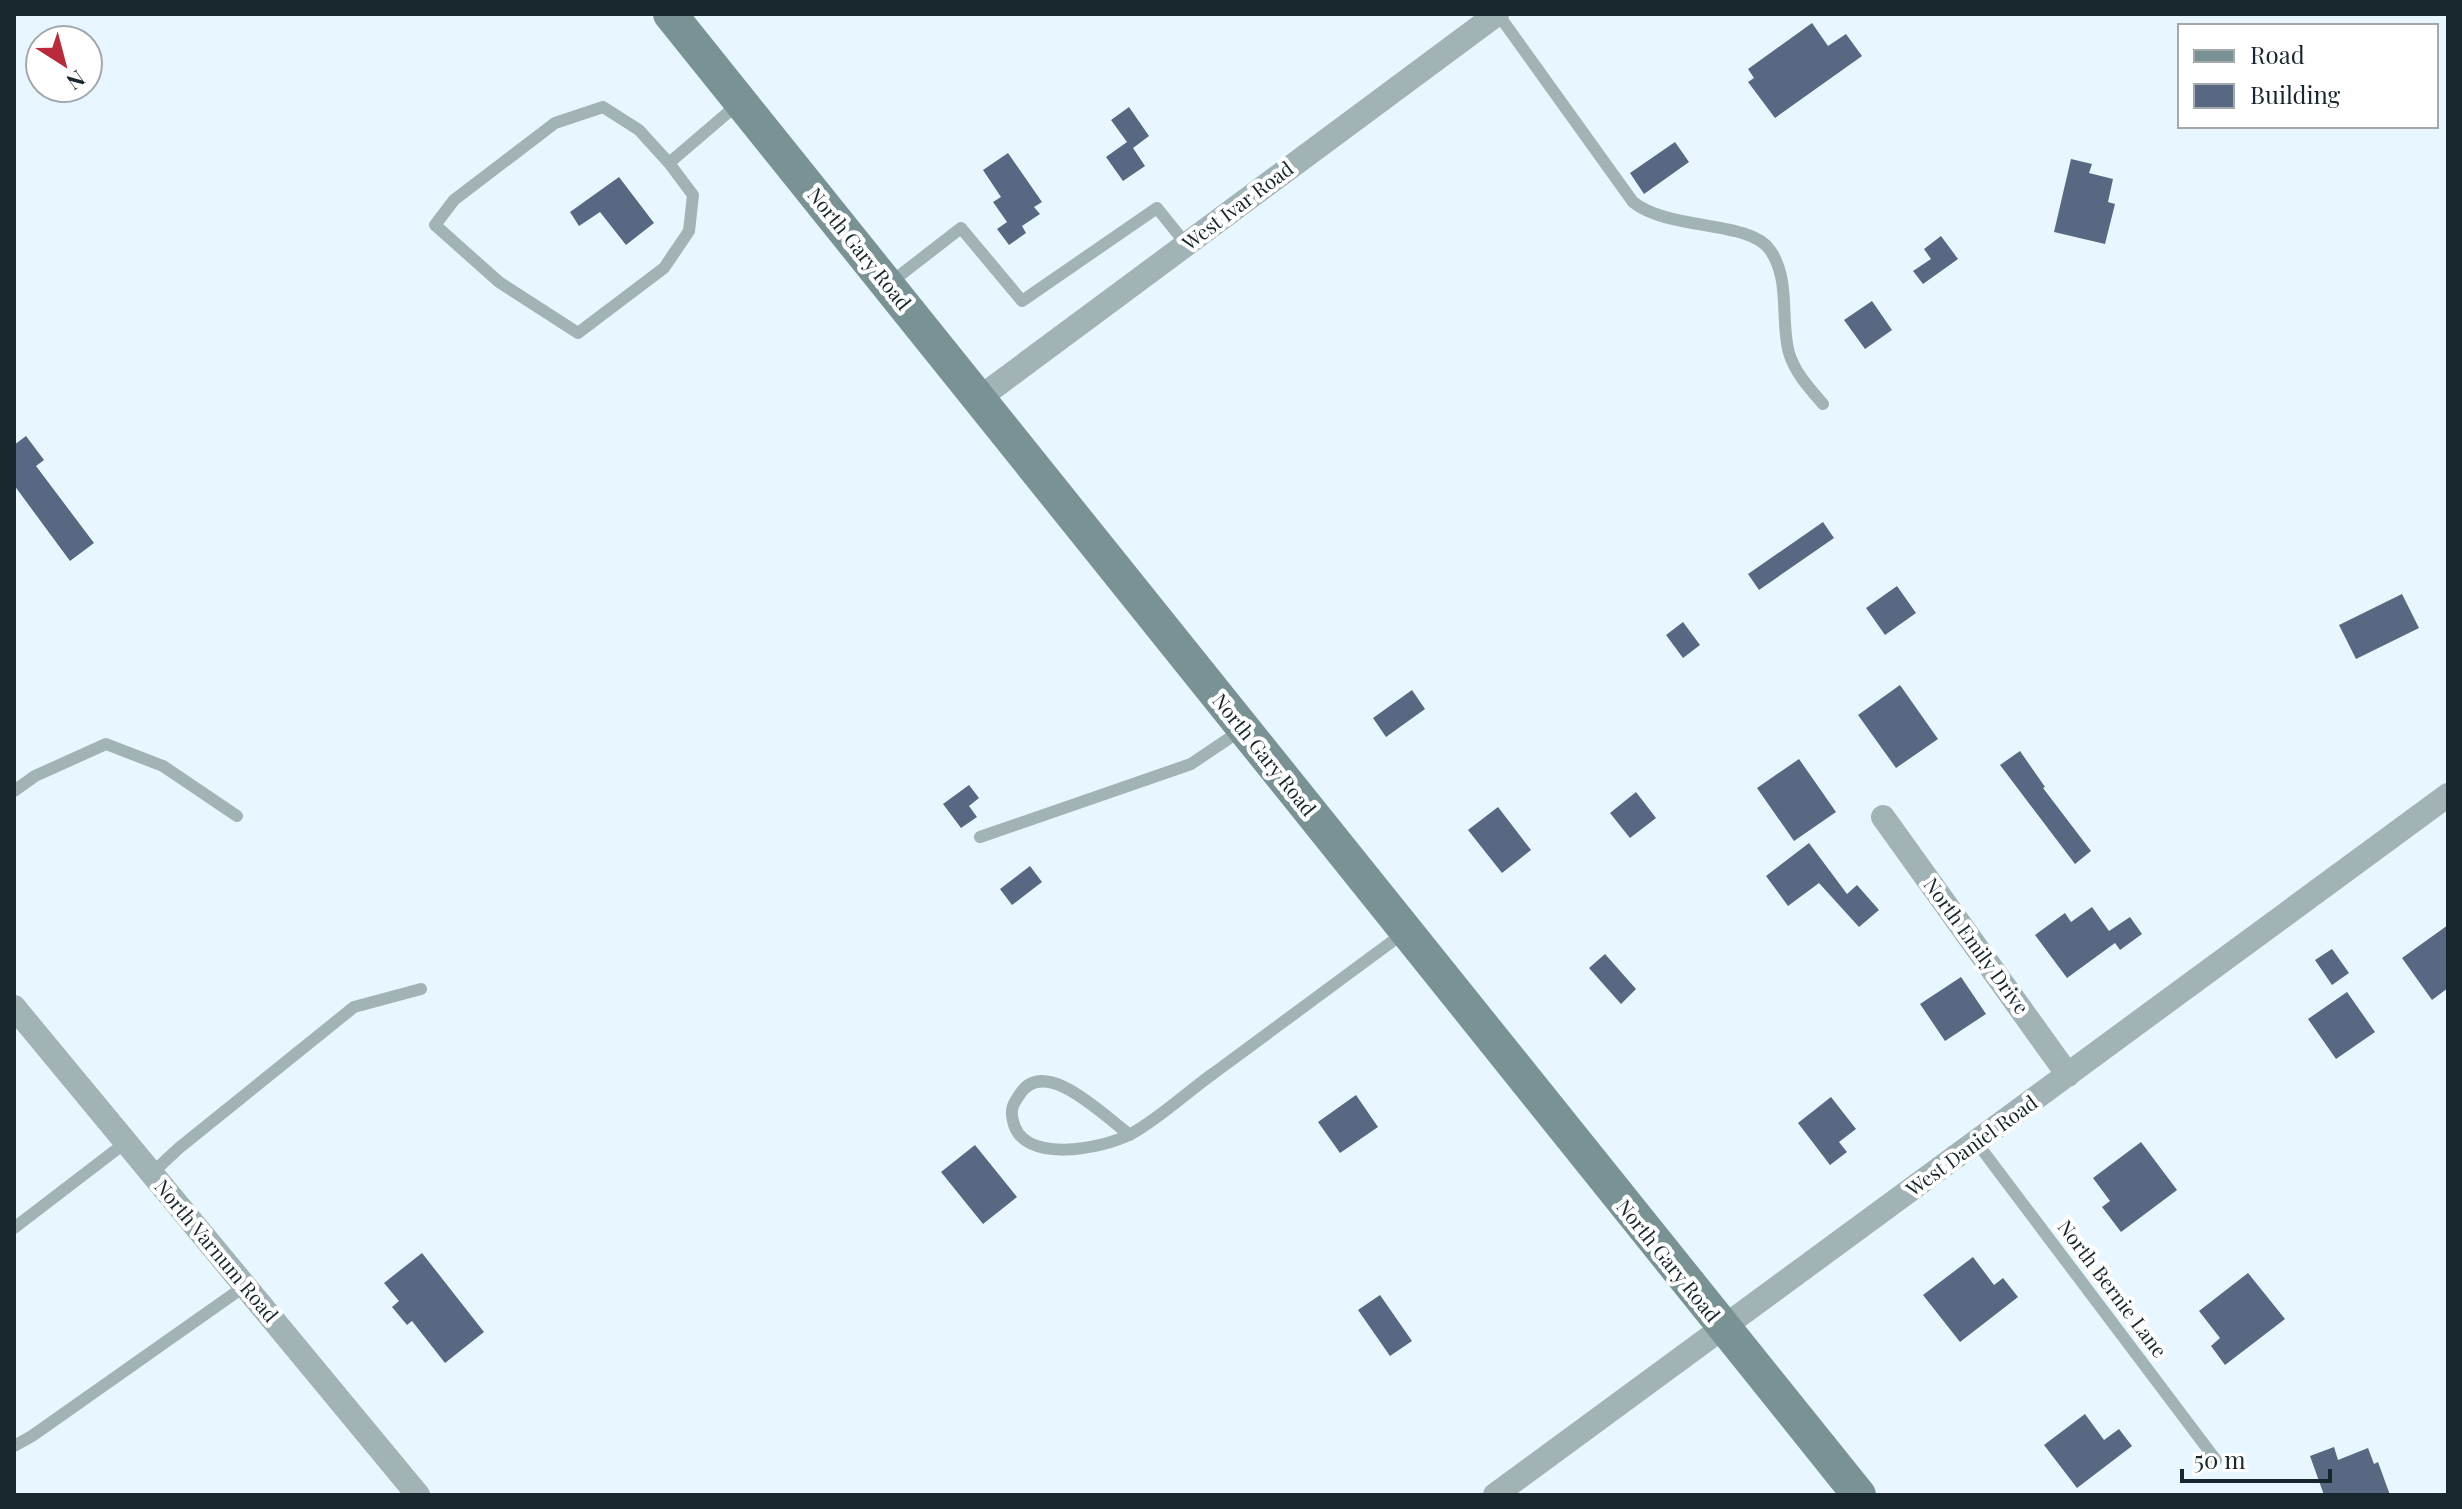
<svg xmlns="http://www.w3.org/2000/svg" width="2462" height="1509" font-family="'Playfair Display',serif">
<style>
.building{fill:#586883}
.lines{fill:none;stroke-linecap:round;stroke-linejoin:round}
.lane{stroke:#a1b3b4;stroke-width:12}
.street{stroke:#a1b3b4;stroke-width:24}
.secondary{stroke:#799395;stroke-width:34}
.labels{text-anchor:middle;stroke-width:8;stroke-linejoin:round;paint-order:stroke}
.street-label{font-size:20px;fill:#18262d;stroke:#fff}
</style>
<rect width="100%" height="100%" fill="#e8f7ff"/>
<path class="building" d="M1812 23 1828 46 1846 34 1862 56 1775 118 1748 82 1754 78 1748 69Z
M1129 107 1149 136 1133 148 1145 166 1123 181 1106 157 1127 142 1111 120Z
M1675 142 1689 162 1644 194 1630 173Z
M1008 153 1042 202 1034 207 1040 214 1022 226 1026 233 1009 245 997 229 1007 222 993 202 1001 197 983 170Z
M2071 159 2092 164 2089 173 2113 179 2108 202 2115 204 2105 244 2054 232Z
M619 177 654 223 626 245 600 212 579 226 570 212Z
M1941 236 1958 259 1923 284 1913 271 1931 259 1924 249Z
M1872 301 1892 330 1865 349 1844 320Z
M26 436 44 460 36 466 94 543 70 561 14 485V445Z
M1823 522 1834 538 1759 590 1748 574Z
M1897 586 1916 613 1885 635 1866 608Z
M2402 594 2419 628 2356 659 2339 625Z
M1683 622 1700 645 1683 658 1666 635Z
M1900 685 1938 739 1896 768 1858 715Z
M1412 690 1425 709 1386 737 1373 718Z
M2020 751 2045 787 2043 788 2091 851 2075 864 2000 765Z
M1799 759 1836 812 1794 841 1757 788Z
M969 785 979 798 969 806 977 817 961 828 943 804Z
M1636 792 1656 818 1630 838 1610 813Z
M1498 807 1531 850 1502 873 1468 830Z
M1809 843 1847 894 1857 885 1879 910 1859 927 1819 883 1788 906 1766 876Z
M1030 866 1042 882 1012 905 1000 889Z
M2092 907 2109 931 2130 917 2142 934 2120 950 2115 943 2067 978 2035 935 2065 913 2071 922Z
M2448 925V988L2432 1000 2402 958Z
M2332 949 2349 973 2332 985 2315 960Z
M1605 954 1636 989 1621 1004 1589 968Z
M1961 977 1986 1014 1945 1041 1920 1004Z
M2347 992 2375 1032 2336 1059 2308 1019Z
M1356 1095 1378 1127 1340 1153 1318 1122Z
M1831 1097 1856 1129 1839 1142 1847 1152 1830 1165 1798 1123Z
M2141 1142 2177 1190 2121 1232 2102 1207 2110 1201 2093 1178Z
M975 1145 1017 1197 983 1224 941 1172Z
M422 1253 484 1332 445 1363 412 1321 407 1325 392 1307 399 1301 384 1283Z
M1973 1257 1994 1285 2003 1278 2018 1297 1960 1342 1923 1295Z
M2248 1273 2285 1319 2225 1365 2211 1346 2220 1338 2199 1311Z
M1380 1295 1412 1341 1390 1356 1358 1310Z
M2085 1414 2104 1440 2119 1429 2132 1446 2077 1488 2044 1445Z
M2334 1447 2338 1460 2368 1448 2374 1464 2378 1462 2390 1495H2324L2310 1456Z"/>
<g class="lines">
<path class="lane" d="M1498 14 1633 202C1669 231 1750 220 1770 250 1791 280 1780 321 1789 353 1795 373 1810 389 1823 404
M669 163 693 195 689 231 664 268 578 333 499 282 435 225 454 200 555 123 603 107 639 130 669 163 738 104
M890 283 961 228 1022 301 1157 208 1186 244
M14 791 35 776 106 744 163 766 237 816
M980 837 1191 764 1240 731
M1130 1135C1104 1116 1045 1055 1020 1094 1013 1104 1010 1109 1013 1121 1022 1165 1102 1149 1131 1134 1160 1118 1187 1092 1214 1073 1278 1026 1341 979 1405 932
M1977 1143 2216 1460
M151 1174 179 1148 354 1007 421 989
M14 1228 125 1143
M14 1446 32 1436 245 1286"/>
<path class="street" d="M978 399 1497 14
M1883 817 2068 1075
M14 1007 418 1495
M1495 1495 2448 795"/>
<path class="secondary" d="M670 14 1859 1495"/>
</g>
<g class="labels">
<g class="street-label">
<text transform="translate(1238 206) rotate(-37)" y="7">West Ivar Road</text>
<text transform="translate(859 249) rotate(51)" y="7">North Gary Road</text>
<text transform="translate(1264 755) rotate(51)" y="7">North Gary Road</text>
<text transform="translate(1976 946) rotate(54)" y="7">North Emily Drive</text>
<text transform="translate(1972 1146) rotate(-36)" y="7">West Daniel Road</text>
<text transform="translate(216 1251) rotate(50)" y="7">North Varnum Road</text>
<text transform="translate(1668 1261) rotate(51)" y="7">North Gary Road</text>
<text transform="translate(2112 1289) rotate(53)" y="7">North Bernie Lane</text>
</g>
</g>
<rect width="2462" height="1509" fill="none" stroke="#18262d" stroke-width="32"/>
<rect x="2178" y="24" width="260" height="104" fill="#ffffff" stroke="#a3a8ab" stroke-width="2"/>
<rect x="2194" y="50" width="40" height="12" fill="#799395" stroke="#a3a8ab" stroke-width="2"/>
<text x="2250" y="64" font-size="24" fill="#18262d">Road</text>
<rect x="2194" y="84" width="40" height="24" fill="#586883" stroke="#a3a8ab" stroke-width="2"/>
<text x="2250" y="104" font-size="24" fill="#18262d">Building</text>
<g transform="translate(64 64) rotate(144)"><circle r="38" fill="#ffffff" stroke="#a3a8ab" stroke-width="2"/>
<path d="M0-6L14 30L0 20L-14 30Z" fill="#bb2a3b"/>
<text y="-12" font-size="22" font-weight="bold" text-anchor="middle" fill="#18262d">N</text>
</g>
<path d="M2182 1469v12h148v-12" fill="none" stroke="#18262d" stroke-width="4"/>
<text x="2194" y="1469" font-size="24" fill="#18262d" stroke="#ffffff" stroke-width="6" paint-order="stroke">50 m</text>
</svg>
